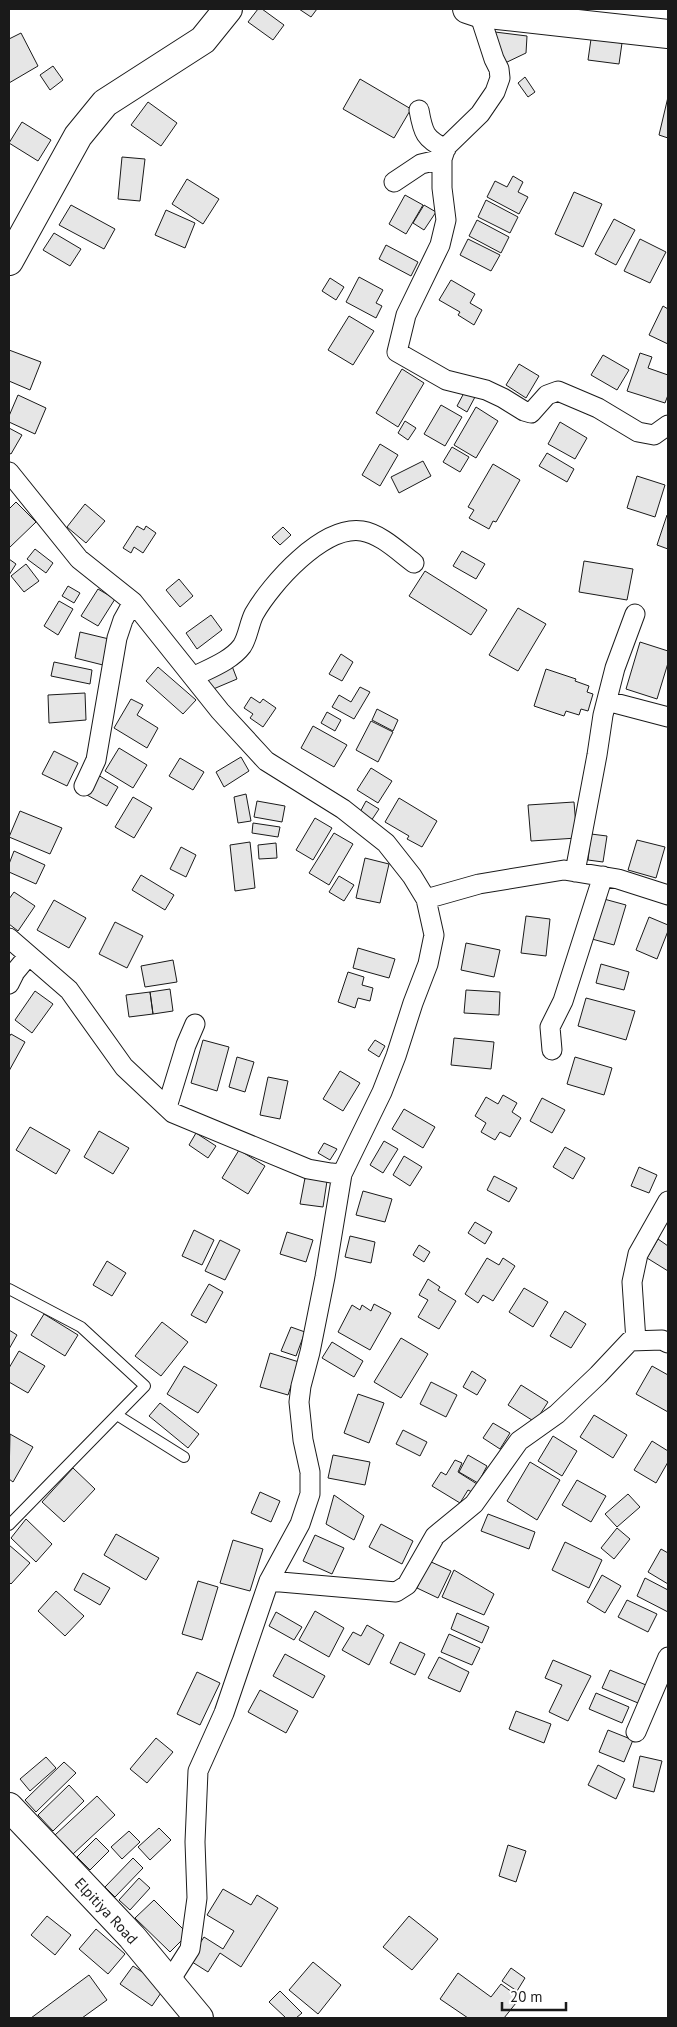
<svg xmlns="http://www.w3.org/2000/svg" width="677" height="2027" font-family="'PT Sans',sans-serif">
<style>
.building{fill:#e6e6e6;stroke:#1a1a1a}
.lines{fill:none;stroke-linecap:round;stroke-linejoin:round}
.lane-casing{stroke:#1a1a1a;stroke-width:12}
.street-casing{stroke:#1a1a1a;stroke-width:21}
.secondary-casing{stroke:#1a1a1a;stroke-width:30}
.primary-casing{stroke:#1a1a1a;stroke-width:30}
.lane{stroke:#fff;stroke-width:10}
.street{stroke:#fff;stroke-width:19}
.secondary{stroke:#fff;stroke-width:28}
.primary{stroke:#fff;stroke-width:28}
.labels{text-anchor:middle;stroke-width:4;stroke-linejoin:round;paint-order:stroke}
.street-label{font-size:15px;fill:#1a1a1a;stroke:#fff}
</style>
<rect width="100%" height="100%" fill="#fff"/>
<path class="building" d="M258 9H262L284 25 273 40 248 22Z
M299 9H317L311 17Z
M495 32 527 36 526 53 503 64 493 47Z
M21 33 38 66 9 83V39Z
M591 39 622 43 619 64 588 60Z
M53 66 63 80 50 90 40 75Z
M525 77 535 92 528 97 518 83Z
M360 79 411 109 394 138 343 109Z
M668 97V138L659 135Z
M148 102 177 123 161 146 131 125Z
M22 122 51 140 38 161 9 143Z
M122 157 145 159 140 201 118 199Z
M513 176 523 182 518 192 528 197 519 214 487 197 495 181 507 187Z
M187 179 219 199 203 224 172 204Z
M574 192 602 204 583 247 555 234Z
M405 195 423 205 406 234 389 224Z
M486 200 518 217 510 233 478 217Z
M71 205 115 229 104 249 59 225Z
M424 205 436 212 424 230 413 223Z
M166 210 195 223 185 248 155 235Z
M614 219 635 230 616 265 595 254Z
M477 220 509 237 501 253 469 236Z
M54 233 81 249 70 266 43 250Z
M468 239 500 255 491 271 460 255Z
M640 239 666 252 650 283 624 271Z
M386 245 418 262 411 276 379 259Z
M359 277 383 290 376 303 382 306 376 318 346 302Z
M330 278 344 287 336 300 322 291Z
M451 280 475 294 470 303 482 310 474 325 458 315 460 312 439 300Z
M663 306 668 309V344L649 335Z
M349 316 374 331 353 365 328 350Z
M9 350 41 362 30 390 9 381Z
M640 353 652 357 648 368 668 375V395L665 403 627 391Z
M603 355 629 370 617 390 591 375Z
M519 364 539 376 526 398 506 385Z
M402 369 424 383 398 427 376 413Z
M465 391 475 397 467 412 457 406Z
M18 395 46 408 35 434 9 422V416Z
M441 405 462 417 445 446 424 434Z
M476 407 498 421 476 458 454 445Z
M405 421 416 428 408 440 398 433Z
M560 422 587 438 575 459 548 444Z
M9 428 22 435 11 454 9 453Z
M380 444 398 455 380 486 362 475Z
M452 447 469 457 460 472 443 462Z
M547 453 574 469 567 482 539 466Z
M423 461 431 476 399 493 391 477Z
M493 464 520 480 496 522 493 521 489 529 469 518 474 510 468 507Z
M637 476 665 485 655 517 627 508Z
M16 502 36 522 9 548V509Z
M85 504 105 521 86 543 67 527Z
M667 515 668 516V549L657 545Z
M137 526 144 530 146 526 156 533 143 553 134 547 131 553 123 548Z
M283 527 291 535 280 545 272 537Z
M35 549 53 563 46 573 27 559Z
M462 551 485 564 476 579 453 566Z
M9 559 16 564 9 575Z
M584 561 633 569 627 600 579 592Z
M26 564 39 581 24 592 11 576Z
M425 571 487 610 471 635 409 596Z
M179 579 193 596 180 607 166 590Z
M68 586 80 593 74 603 62 596Z
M98 589 115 599 98 626 81 616Z
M59 601 73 609 58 635 44 626Z
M518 608 546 624 518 671 489 655Z
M211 615 222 630 197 649 186 633Z
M80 632 109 639 103 665 75 658Z
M640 642 668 651V663L657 699 626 689Z
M341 654 353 662 342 681 329 674Z
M54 662 92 670 90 684 51 676Z
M232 666 237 679 211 690 206 677Z
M158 667 196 700 183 714 146 681Z
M546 669 576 679 575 681 589 686 587 692 593 694 588 711 581 709 579 715 566 711 564 716 534 706Z
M360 687 370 692 354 719 332 707 339 695 351 702Z
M85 693 86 720 49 723 48 695Z
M251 697 260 703 263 699 276 708 263 727 250 718 253 714 244 708Z
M131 699 143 705 137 715 158 728 147 748 114 728Z
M377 709 398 720 393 731 372 720Z
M327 712 341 720 335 731 321 723Z
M371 721 393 732 378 762 356 750Z
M313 726 347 745 334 767 301 748Z
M119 748 147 765 133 788 105 771Z
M54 751 78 763 67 786 42 774Z
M241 757 249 771 224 787 216 772Z
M180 758 204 772 193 790 169 776Z
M371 768 392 781 378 803 357 790Z
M98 775 118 787 107 806 87 795Z
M246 794 251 821 238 823 234 797Z
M133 797 152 808 134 838 115 827Z
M399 798 437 821 422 847 407 839 409 836 385 822Z
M257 801 285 806 282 822 254 817Z
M366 801 379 809 371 821 359 814Z
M574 802 577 838 531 841 528 805Z
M20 811 62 828 50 854 9 837Z
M315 818 332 828 313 860 296 850Z
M253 823 280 827 278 837 252 833Z
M334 833 353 844 329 885 309 873Z
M591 834 607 836 603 862 588 860Z
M637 840 665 847 656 878 628 870Z
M250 842 255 888 235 891 230 845Z
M276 843 277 858 259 859 258 845Z
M181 847 196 855 186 877 170 869Z
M14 851 45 865 36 884 9 872V864Z
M365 858 389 864 380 903 356 898Z
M141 875 174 895 165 910 132 890Z
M339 876 354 885 344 901 329 892Z
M14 892 35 906 18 931 9 924V899Z
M604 899 626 905 614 945 592 939Z
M54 900 86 918 69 948 37 930Z
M526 916 550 919 546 956 521 953Z
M649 917 668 925V931L657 959 636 950Z
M115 922 143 936 127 968 99 954Z
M466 943 500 950 494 977 461 970Z
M358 948 395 959 389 978 353 968Z
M173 960 177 982 145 987 141 966Z
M601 964 629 972 624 990 596 983Z
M348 972 364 977 362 985 373 988 370 1001 358 998 355 1008 338 1002Z
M170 989 173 1011 153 1014 150 992Z
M466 990 500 992 499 1015 464 1013Z
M35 991 53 1004 32 1033 15 1020Z
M150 992 153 1014 129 1017 126 995Z
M586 998 635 1011 626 1040 578 1026Z
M11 1034 25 1042 9 1071V1037Z
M454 1038 494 1042 491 1069 451 1065Z
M203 1040 229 1047 217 1091 191 1083Z
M375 1040 385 1046 379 1057 368 1050Z
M237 1057 254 1062 245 1092 229 1087Z
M575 1057 612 1068 604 1095 567 1084Z
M340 1071 360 1083 343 1111 323 1099Z
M268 1077 288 1081 280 1119 260 1115Z
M503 1095 517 1103 512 1112 521 1118 510 1137 500 1132 495 1140 481 1132 486 1123 475 1116 486 1097 498 1104Z
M542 1098 565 1110 552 1133 530 1121Z
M404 1109 435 1127 423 1148 392 1129Z
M30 1127 70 1150 56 1174 16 1150Z
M99 1131 129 1148 113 1174 84 1157Z
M196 1133 216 1146 208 1158 189 1145Z
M384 1141 398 1149 383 1173 370 1165Z
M324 1143 337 1149 330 1160 318 1153Z
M565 1147 585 1158 573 1179 553 1167Z
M239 1150 265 1166 248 1194 222 1178Z
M404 1156 422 1167 410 1186 393 1175Z
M639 1167 657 1175 649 1193 631 1186Z
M494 1176 517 1188 509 1202 487 1190Z
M305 1178 327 1181 323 1207 300 1204Z
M363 1191 392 1199 385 1222 356 1215Z
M475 1222 492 1232 485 1244 468 1233Z
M194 1230 214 1240 202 1265 182 1256Z
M287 1232 313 1240 306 1262 280 1254Z
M350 1236 375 1242 371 1263 345 1257Z
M658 1239 668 1246V1271L647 1258Z
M220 1240 240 1250 225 1280 205 1271Z
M419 1245 430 1252 424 1262 413 1255Z
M487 1258 499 1265 503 1258 515 1266 493 1301 483 1295 478 1303 465 1294Z
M107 1261 126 1273 112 1296 93 1285Z
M428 1279 440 1287 438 1290 456 1301 439 1329 418 1317 428 1300 419 1295Z
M209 1284 223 1292 206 1323 191 1315Z
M524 1288 548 1302 533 1327 509 1312Z
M374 1304 391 1313 370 1350 338 1332 352 1305 360 1310 362 1305 371 1311Z
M565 1311 586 1324 571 1348 550 1336Z
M44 1314 78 1335 65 1356 31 1335Z
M162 1322 188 1342 161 1376 135 1356Z
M291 1327 305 1332 296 1356 281 1351Z
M9 1330 17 1335 9 1349Z
M401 1338 428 1354 401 1398 374 1382Z
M332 1342 363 1361 354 1377 322 1358Z
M19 1351 45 1366 28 1393 9 1382V1368Z
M270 1353 299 1362 288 1395 260 1387Z
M184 1366 217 1385 198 1413 167 1394Z
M652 1366 668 1375V1412L636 1394Z
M472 1371 486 1380 477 1395 463 1387Z
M431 1382 457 1395 446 1417 420 1404Z
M521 1385 548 1402 535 1422 508 1405Z
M358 1394 384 1403 369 1443 344 1433Z
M160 1403 199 1434 188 1448 149 1416Z
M594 1415 627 1435 613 1458 580 1437Z
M493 1423 510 1433 500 1449 483 1438Z
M403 1430 427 1442 420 1456 396 1444Z
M10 1434 33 1447 13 1482 9 1479Z
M553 1436 577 1451 562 1476 538 1461Z
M652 1441 668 1451V1462L656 1483 634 1470Z
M333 1455 370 1462 365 1485 328 1478Z
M468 1455 487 1466 478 1483 459 1472Z
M455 1460 462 1463 458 1472 477 1484 472 1492 468 1490 460 1503 432 1486 441 1472 446 1475Z
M530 1462 560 1480 537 1520 507 1501Z
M73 1468 95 1489 64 1522 42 1502Z
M577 1480 606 1496 591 1522 562 1505Z
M260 1492 280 1501 271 1522 251 1513Z
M628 1494 640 1507 617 1527 605 1514Z
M334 1495 364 1516 354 1540 326 1524Z
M488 1514 535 1532 529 1549 481 1531Z
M26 1519 52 1544 36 1562 11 1538Z
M381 1524 413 1541 402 1564 369 1547Z
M617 1528 630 1539 614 1559 601 1548Z
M116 1534 159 1558 146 1580 104 1555Z
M315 1535 344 1548 332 1574 303 1561Z
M233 1540 263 1549 250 1591 220 1583Z
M565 1542 602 1560 589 1588 552 1570Z
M9 1545 30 1563 11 1584 9 1582Z
M661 1549 668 1553V1584L648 1572Z
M429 1561 451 1571 438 1598 417 1588Z
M454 1570 494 1594 484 1615 442 1597Z
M83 1573 110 1588 100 1605 74 1590Z
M602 1575 621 1586 605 1613 587 1602Z
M645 1578 668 1590V1612L637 1596Z
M198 1581 218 1587 202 1640 182 1634Z
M56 1591 84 1616 65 1636 38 1611Z
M627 1600 657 1614 648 1632 618 1617Z
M315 1611 344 1628 329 1657 299 1640Z
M276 1612 302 1627 294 1640 269 1626Z
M457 1613 489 1627 482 1643 451 1629Z
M367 1625 384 1635 369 1665 342 1650 353 1632 361 1636Z
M449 1634 480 1648 472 1665 441 1652Z
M400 1642 425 1654 415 1675 390 1663Z
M285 1654 325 1676 313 1698 273 1676Z
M439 1657 469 1672 460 1692 428 1678Z
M553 1660 591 1676 568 1721 549 1712 562 1685 545 1678Z
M610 1670 646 1685 638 1703 602 1688Z
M197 1672 220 1683 200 1725 177 1714Z
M260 1690 298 1711 286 1733 248 1712Z
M596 1693 629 1707 622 1723 589 1709Z
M516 1711 551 1724 544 1743 509 1729Z
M608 1730 633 1740 624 1762 599 1752Z
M156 1738 173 1752 147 1783 130 1769Z
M640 1756 662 1761 654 1792 633 1787Z
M46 1757 56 1768 30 1791 20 1779Z
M64 1762 76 1773 36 1812 25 1800Z
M598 1765 625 1779 616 1799 588 1785Z
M69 1785 84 1801 53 1831 38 1815Z
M97 1796 115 1815 73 1854 55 1835Z
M159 1828 171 1840 150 1860 138 1847Z
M129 1831 140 1842 122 1859 111 1847Z
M96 1838 109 1851 90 1870 77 1857Z
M508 1845 526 1851 516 1882 499 1876Z
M133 1858 143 1868 115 1897 105 1887Z
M139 1878 150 1888 130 1910 119 1900Z
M223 1889 251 1905 257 1895 278 1908 241 1967 220 1953 208 1972 189 1960 204 1937 223 1949 234 1931 207 1915Z
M154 1900 188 1934 170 1952 135 1918Z
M47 1916 71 1935 55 1955 31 1935Z
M409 1916 438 1939 412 1970 383 1947Z
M96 1929 125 1954 108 1974 79 1949Z
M313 1962 341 1985 318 2014 289 1990Z
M133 1966 165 1987 152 2006 120 1984Z
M511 1968 525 1978 517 1991 502 1981Z
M458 1973 491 1997 501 1984 520 1998 504 2018H468L440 1999Z
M89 1975 107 2000 82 2018H31Z
M280 1991 302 2013 296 2018H286L269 2002Z"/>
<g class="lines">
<defs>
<path id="lane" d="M9 1289 81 1327 145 1386 9 1525
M117 1415 184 1457"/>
<path id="street" d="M479 13 494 59 499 69 500 78 495 92 480 114 446 147 442 159V188L446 220 440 245 406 315 397 352 446 380 486 390 503 398 524 411 531 413 547 395 558 391 598 408 638 432 654 435 668 425
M419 110C423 133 425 139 446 149
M394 182 421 164 442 159
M9 472 79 559 133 602 220 711 266 761 343 809 386 843 412 876 426 899 434 935 428 964 413 1003 396 1056 382 1092 342 1174 325 1277 310 1352 301 1386 299 1402 303 1440 310 1472V1494L300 1524 269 1581 224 1713 198 1771 195 1842 197 1898 190 1949 169 1982
M193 677C208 669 231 661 242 646 248 637 249 624 254 614 271 584 323 525 362 531 381 534 399 552 414 563
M607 701 668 717
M84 786 96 760 117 638 123 620 133 602
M575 872 597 755 603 715 615 668 635 614
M426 899 479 884 564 870 618 879 668 895
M9 938 69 990 124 1067 173 1113 308 1169 331 1173 342 1174
M9 984 15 972 29 955
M552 1050 550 1027 563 1001 603 876
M167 1107 186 1045 195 1024
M636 1341 632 1282 638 1254 668 1201
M269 1581 396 1592 407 1585 435 1536 474 1504 519 1441 557 1414 598 1375 630 1341 662 1340 668 1343
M636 1732 668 1657"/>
<path id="secondary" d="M467 9 479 13 668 34
M9 261 78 136 105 103 203 40 228 9"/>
<path id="primary" d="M9 1807 132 1937 199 2018"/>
</defs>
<use href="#lane" class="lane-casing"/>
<use href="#street" class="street-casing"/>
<use href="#secondary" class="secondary-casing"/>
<use href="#primary" class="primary-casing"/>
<use href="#lane" class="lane"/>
<use href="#street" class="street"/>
<use href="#secondary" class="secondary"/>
<use href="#primary" class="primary"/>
</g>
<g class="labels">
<g class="street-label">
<text transform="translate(106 1911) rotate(47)" y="5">Elpitiya Road</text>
</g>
</g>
<rect width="677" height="2027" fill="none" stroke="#1a1a1a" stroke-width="20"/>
<path d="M502 2002v8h64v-8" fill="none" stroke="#1a1a1a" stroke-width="2.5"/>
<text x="510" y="2002" font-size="15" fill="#1a1a1a" stroke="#ffffff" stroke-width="4" paint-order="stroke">20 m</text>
</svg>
